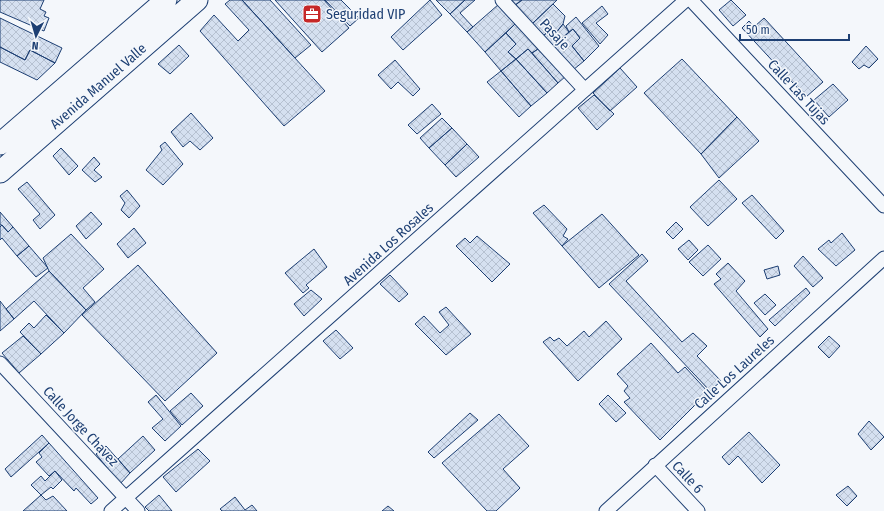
<svg xmlns="http://www.w3.org/2000/svg" width="884" height="511" font-family="'Fira Sans Condensed',sans-serif">
<style>
.building{fill:url(#building-cross-hatch);stroke:#1d3f73}
.lines{fill:none;stroke-linecap:round;stroke-linejoin:round}
.street-casing{stroke:#1d3f73;stroke-width:15}
.primary-casing{stroke:#1d3f73;stroke-width:23}
.street{stroke:#f4f7fb;stroke-width:13}
.primary{stroke:#f4f7fb;stroke-width:21}
.labels{text-anchor:middle;stroke-width:3;stroke-linejoin:round;paint-order:stroke}
.poi-label{font-size:14px;fill:#1d3f73;stroke:#f4f7fb;text-anchor:start}
.street-label{font-size:14px;fill:#1d3f73;stroke:#f4f7fb}
</style>
<defs>
<pattern id="building-cross-hatch" width="8" height="8" patternUnits="userSpaceOnUse"><rect width="8" height="8" fill="#d5e0f0"/><path d="M0 0l8 8M0 8l8-8" fill="none" stroke="#b6c1d1"/></pattern>
</defs>
<rect width="100%" height="100%" fill="#f4f7fb"/>
<path class="building" d="M0 0H44L40 9 46 12 44 16 49 18 44 31 0 12Z
M230 0H242L325 91 284 126 200 31 214 15 238 41 249 30 225 4Z
M242 0H270L311 45 295 58Z
M275 0H324L349 28 322 52Z
M325 0H341L359 18 350 26Z
M430 0 442 15 403 50 391 37Z
M436 0H465L450 14Z
M465 0H475L460 13 473 27 467 32 450 14Z
M507 0H522L514 6Z
M522 0H557L532 24 514 6Z
M731 0 746 15 733 26 719 10Z
M499 4 517 22 485 52 467 32Z
M553 4 565 16 563 24 555 34 550 30 543 36 532 24Z
M602 6 608 14 596 23 608 35 600 44 582 23Z
M576 17 599 46 584 61 572 46 580 38 573 29 569 32 566 26Z
M0 18 62 48 55 63 30 50 25 60 0 47Z
M764 18 823 82 806 97 742 28 749 21 754 27Z
M517 22 541 47 532 53 528 49 516 59 508 52 516 44 506 33Z
M563 24 569 32 552 47 543 36 550 30 555 34Z
M573 29 580 38 572 46 584 61 573 70 552 47Z
M506 33 516 44 508 52 516 59 501 71 485 52Z
M179 45 189 56 170 74 158 64Z
M866 46 878 59 869 68 864 65 859 69 852 62Z
M0 47 25 60 30 50 55 63 37 80 0 62Z
M541 47 566 76 558 83 532 53Z
M528 49 558 83 547 93 516 59Z
M516 59 547 93 531 106 501 71Z
M682 59 737 117 701 154 644 93Z
M395 60 420 89 413 96 398 82 391 89 378 75Z
M620 68 637 87 610 111 593 93Z
M501 71 531 106 519 117 487 82Z
M833 84 848 100 829 117 814 100Z
M594 95 614 114 597 130 578 108Z
M432 104 441 114 417 134 408 125Z
M191 113 213 138 200 150 190 141 183 147 171 132Z
M737 117 759 141 719 178 701 154Z
M442 118 452 128 429 148 420 138Z
M452 128 467 144 445 165 429 148Z
M165 142 183 164 163 185 146 170 162 150 160 146Z
M467 144 479 157 456 177 445 165Z
M61 148 78 166 69 175 53 156Z
M94 157 100 164 94 170 102 177 95 182 82 170Z
M719 180 737 199 708 226 690 207Z
M27 182 55 215 40 229 33 220 40 214 18 189Z
M127 190 140 206 129 218 121 210 125 203 120 196Z
M752 195 784 231 776 239 742 203Z
M544 205 567 229 563 236 568 239 562 246 533 213Z
M0 212 13 227 8 232 2 225H0Z
M91 212 102 224 86 239 76 226Z
M602 214 639 255 599 288 562 246Z
M676 222 683 229 673 239 666 232Z
M2 225 8 232 13 227 29 246 17 256 2 238 0 240V227Z
M134 228 146 243 128 258 117 244Z
M842 233 855 250 836 266 818 249 829 240 831 243Z
M71 234 104 269 83 288 95 302 86 310 49 271 43 258Z
M477 236 510 264 492 282 456 246 465 238 470 243Z
M689 240 698 250 688 260 678 249Z
M708 245 721 259 703 276 689 262Z
M29 246 48 268 36 277 17 256Z
M314 249 327 267 306 285 309 288 303 293 285 273Z
M642 254 648 261 626 281 682 342 693 333 707 346 697 356 721 381 710 391 609 284Z
M803 256 823 278 813 287 794 266Z
M728 263 745 281 736 291 768 329 760 337 714 284 721 279 716 274Z
M138 265 217 353 165 401 82 315Z
M778 266 780 275 767 279 764 270Z
M49 271 86 310 64 333 34 301 14 319 6 309Z
M390 275 408 294 399 302 380 284Z
M806 288 810 293 775 326 769 320Z
M311 290 322 299 304 316 294 304Z
M765 294 776 305 765 315 754 303Z
M0 301 14 319 0 331Z
M446 307 471 334 446 355 415 324 424 316 440 333 449 325 439 312Z
M46 315 64 333 41 354 20 332 29 323 34 328Z
M606 321 622 339 578 381 543 342 550 337 554 341 559 338 567 346 584 331 589 337Z
M336 330 353 348 340 359 323 341Z
M23 336 41 354 19 373 2 353Z
M829 336 840 346 829 358 818 347Z
M651 343 678 373 685 367 708 392 660 440 624 402 630 398 624 391 628 386 617 374Z
M191 393 203 406 182 425 170 411Z
M156 395 181 426 165 441 152 428 163 419 148 402Z
M608 395 626 413 616 422 599 404Z
M470 413 478 420 434 458 428 452Z
M499 414 529 446 503 469 520 488 496 511H487L442 463Z
M869 421 884 437 871 450 858 434Z
M749 432 780 465 762 483 738 456 729 465 722 457Z
M42 435 49 443 11 477 5 469Z
M143 436 155 450 130 473 118 459Z
M49 443 98 498 91 504 76 488 74 491 55 471 49 476 36 462 42 457 39 453Z
M106 446 130 473 120 484 96 454Z
M198 449 210 461 176 492 163 477Z
M55 471 62 480 53 489 51 487 41 495 31 485 41 476 45 481Z
M848 486 857 496 847 506 836 495Z
M41 495 46 500 53 496 67 511H23Z
M159 495 172 511H149L145 507Z
M235 497 245 510 252 505 257 511H222L220 509Z
M388 506 394 511H382Z"/>
<g class="lines">
<defs>
<path id="street" d="M502 0 585 90
M691 0 884 206
M0 363 138 511
M655 465 698 511
M111 511 686 0
M606 511 884 258"/>
<path id="primary" d="M0 144 166 0
M0 172 197 0"/>
</defs>
<use href="#street" class="street-casing"/>
<use href="#primary" class="primary-casing"/>
<use href="#street" class="street"/>
<use href="#primary" class="primary"/>
</g>
<defs>
<symbol id="office-square" viewBox="-11 -11 22 22"><rect x="-9" y="-9" width="18" height="18" rx="4" fill="#c62828" stroke="#f4f7fb"/><path d="M-6-3h4V-5.5h4V-3h4V5H-6ZM-1-4.5V-3h2v-1.5ZM-6 0V1H6V0Z" fill="#fff"/></symbol>
</defs>
<g fill-rule="evenodd">
<use href="#office-square" x="301" y="3" width="22" height="22"/>
</g>
<g class="labels">
<g class="poi-label">
<text x="326" y="19">Seguridad VIP</text>
</g>
<g class="street-label">
<text transform="translate(555 34) rotate(47)" y="5">Pasaje</text>
<text transform="translate(98 86) rotate(-41)" y="5">Avenida Manuel Valle</text>
<text transform="translate(799 92) rotate(47)" y="5">Calle Las Tujas</text>
<text transform="translate(388 244) rotate(-42)" y="5">Avenida Los Rosales</text>
<text transform="translate(734 372) rotate(-42)" y="5">Calle Los Laureles</text>
<text transform="translate(81 426) rotate(47)" y="5">Calle Jorge Chavez</text>
<text transform="translate(688 477) rotate(47)" y="5">Calle 6</text>
</g>
</g>
<g transform="translate(36 36) rotate(185)" stroke="#f4f7fb" stroke-width="3" paint-order="stroke">
<path d="M0-3L7 15L0 10L-7 15Z" fill="#1d3f73"/>
<text y="-6" font-size="11" font-weight="bold" text-anchor="middle" fill="#1d3f73">N</text>
</g>
<path d="M740 34v6h109v-6" fill="none" stroke="#1d3f73" stroke-width="2"/>
<text x="746" y="34" font-size="12" fill="#1d3f73" stroke="#f4f7fb" stroke-width="3" paint-order="stroke">50 m</text>
</svg>
